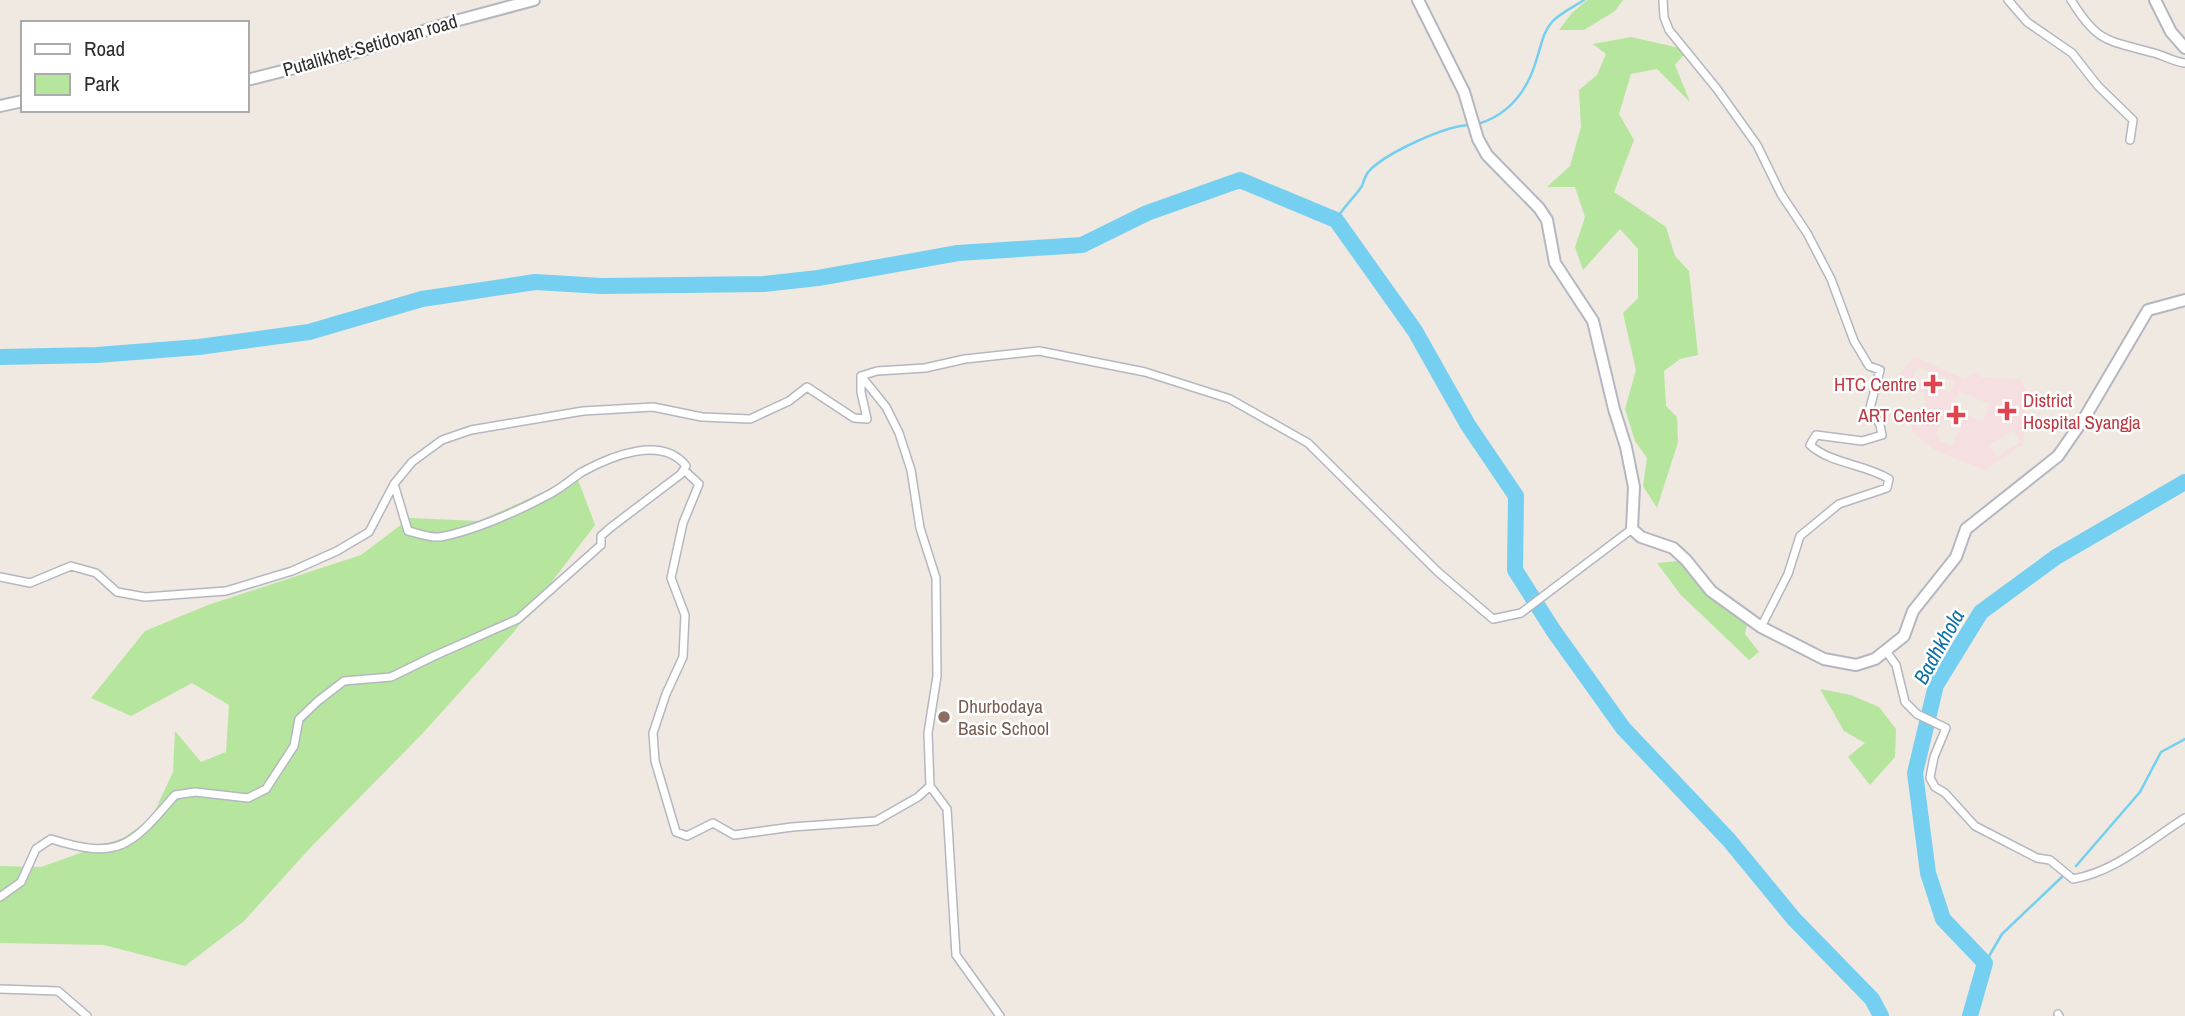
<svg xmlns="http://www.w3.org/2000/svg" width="2185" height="1016" font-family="'Archivo Narrow',sans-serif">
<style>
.medical{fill:#f5dfe0;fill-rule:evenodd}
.green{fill:#b6e59e}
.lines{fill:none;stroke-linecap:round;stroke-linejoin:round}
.stream{stroke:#75cff0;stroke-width:2.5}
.river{stroke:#75cff0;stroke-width:16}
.street-casing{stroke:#b4b7c1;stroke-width:10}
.secondary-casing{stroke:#b4b7c1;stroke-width:14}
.street{stroke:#fff;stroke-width:7}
.secondary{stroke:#fff;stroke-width:10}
.health-dot{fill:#e0444e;stroke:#fff;stroke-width:2.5}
.education-dot{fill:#8d6e63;stroke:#fff;stroke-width:2.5}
.labels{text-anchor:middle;stroke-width:5;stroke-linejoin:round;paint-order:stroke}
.street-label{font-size:19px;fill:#2e2e2e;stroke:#fff}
.health-label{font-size:19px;fill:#be3a42;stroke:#fff;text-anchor:end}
.education-label{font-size:19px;fill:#785e54;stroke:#fff;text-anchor:start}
.water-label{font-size:21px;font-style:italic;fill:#0d6fa3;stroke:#fff}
</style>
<rect width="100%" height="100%" fill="#efe9e1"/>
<path class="medical" d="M1914 356 1964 379 1975 372 1983 378 2021 379 2028 396 2023 444 1985 470 1936 451 1912 431V425L1920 427 1925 408 1924 392 1892 390 1894 382ZM1917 367 1955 382 1950 393 1913 378ZM1959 391 1989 404 1983 421 1966 415 1952 446 1939 440 1940 436 1936 434 1942 420 1946 421ZM2013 430 2021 442 1997 457 1989 445Z"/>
<path class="green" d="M1587 0H1623L1615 11 1584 30H1559L1571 14Z
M1631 37 1688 50 1675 65 1690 102 1657 69 1631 74 1619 114 1634 140 1614 192 1666 227 1675 256 1689 271 1698 355 1680 359 1664 371 1666 406 1677 417 1678 442 1657 508 1643 486 1647 458 1635 441 1625 409 1636 370 1623 313 1638 298V249L1620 229 1583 270 1575 247 1585 217 1575 187H1547L1570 166 1581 127 1579 90 1597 75 1606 54 1593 44Z
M577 477 595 525 513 633 423 733 311 847 244 921 185 966 104 945 0 943V866L41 867 123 838 151 819 173 772 175 731 201 762 226 752 229 705 192 683 131 716 91 698 145 631 208 605 361 555 410 518 479 521Z
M1678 561H1691L1720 596 1748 619 1745 634 1759 652 1749 660 1680 594 1657 563Z
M1820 689 1851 695 1879 707 1896 729 1895 757 1870 785 1848 757 1865 743 1844 731Z"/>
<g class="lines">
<path class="stream" d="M1478 124C1511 114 1528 90 1537 58 1541 46 1543 32 1552 22 1560 13 1574 7 1584 0
M1336 220C1343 207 1354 198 1362 186 1364 181 1365 175 1369 171 1386 153 1446 125 1471 125
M2076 866 2140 792 2161 752 2185 739
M1985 963 2002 934 2064 875"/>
<path class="river" d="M0 357 97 355 199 347 309 332 422 299 535 282 602 286 764 284 818 278 958 253 1082 245 1147 213 1240 180 1336 220 1415 331 1468 425 1516 496 1515 570 1553 630 1623 728 1729 840 1794 919 1872 999 1881 1016
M1970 1016 1985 963 1943 919 1928 873 1915 773 1936 685 1981 612 2056 557 2185 482"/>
<defs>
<path id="street" d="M1663 0 1664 17 1669 30 1717 89 1757 145 1781 194 1807 233 1831 279 1854 341 1869 366 1880 370 1870 408 1880 425 1882 435 1862 441 1816 435 1810 445C1831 464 1865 464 1889 479L1887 488 1839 504 1800 536 1788 574 1761 627
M2008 0 2027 22 2072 53 2098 86 2133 120 2130 140
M2071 0C2098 44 2108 40 2154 53 2165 56 2174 62 2185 63
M861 376 886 407 899 433 911 470 920 528 936 578 937 676 928 733 930 786 947 809 956 955 1000 1016
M684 470 699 484 683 523 671 578 685 615 683 657 666 694 653 733 655 761 676 832 687 836 713 823 734 835 792 827 876 821 918 797 930 786
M0 577 30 583 71 566 96 573 117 592 145 597 226 591 292 571 337 551 369 532 394 484 412 462 442 440 471 430 583 411 653 407 702 417 750 419 789 401 807 387 854 418 867 419 861 392V376L877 371 925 368 965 359 1039 351 1145 372 1230 399 1308 443 1438 572 1493 619 1521 613 1632 529
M1886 651 1896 665 1905 702 1917 714 1946 728 1934 757 1931 772 1930 778 1935 787 1945 793 1975 826 2037 858 2050 860 2073 879C2115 872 2150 840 2185 818
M0 897 21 882 36 849 51 839C120 861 132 845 175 795L195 792 248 798 266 789 294 746 299 719 318 701 344 681 391 677 434 656 518 619 601 545V536L610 528 681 474 686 466C662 435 611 456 582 472 570 480 559 490 546 496 516 512 473 531 440 537 430 538 417 533 408 531L394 484
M0 989 58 991 87 1016
M2058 1014 2059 1016"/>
<path id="secondary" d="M1418 0 1464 92 1478 139 1487 155 1539 208 1547 220 1555 263 1593 321 1614 409 1626 447 1634 487 1632 529 1641 537 1673 548 1686 560 1711 591 1761 627 1824 659 1856 665 1875 659 1904 636 1913 611 1956 557 1966 529 2058 456 2085 417 2148 310 2185 300
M2155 0 2171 32 2185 48
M247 80 346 55 459 20 534 0
M0 106 23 101"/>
</defs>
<use href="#street" class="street-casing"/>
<use href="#secondary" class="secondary-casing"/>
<use href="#street" class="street"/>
<use href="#secondary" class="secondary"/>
</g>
<g class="health-dot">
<path d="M1929.5 373.5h7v7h7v7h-7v7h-7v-7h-7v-7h7z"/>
<path d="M2003.5 400.5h7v7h7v7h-7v7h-7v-7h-7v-7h7z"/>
<path d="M1952.5 404.5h7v7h7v7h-7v7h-7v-7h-7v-7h7z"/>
</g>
<circle class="education-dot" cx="944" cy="717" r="7"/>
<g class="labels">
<g class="street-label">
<text transform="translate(370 45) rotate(-16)" y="7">Putalikhet-Setidovan road</text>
</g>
<g class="health-label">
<text x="1917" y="391">HTC Centre</text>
<text x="2023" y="407" text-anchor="start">District<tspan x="2023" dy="22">Hospital Syangja</tspan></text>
<text x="1940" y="422">ART Center</text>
</g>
<g class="education-label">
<text x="958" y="713">Dhurbodaya<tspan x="958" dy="22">Basic School</tspan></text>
</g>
<g class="water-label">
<text transform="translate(1939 647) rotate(-61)" y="7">Badhkhola</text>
</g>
</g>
<rect x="21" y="21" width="228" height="91" fill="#ffffff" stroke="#ababab" stroke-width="2"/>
<rect x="35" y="44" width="35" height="10" fill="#ffffff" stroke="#ababab" stroke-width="2"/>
<text x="84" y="56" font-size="21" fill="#2e2e2e">Road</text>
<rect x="35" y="74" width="35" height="21" fill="#b6e59e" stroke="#ababab" stroke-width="2"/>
<text x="84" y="91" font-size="21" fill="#2e2e2e">Park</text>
</svg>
